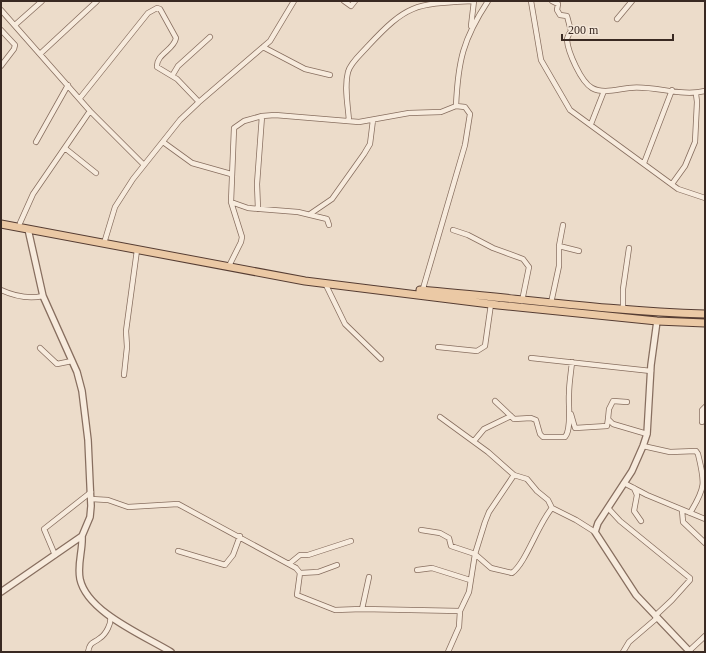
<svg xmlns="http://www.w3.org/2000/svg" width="706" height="653" font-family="Georgia,serif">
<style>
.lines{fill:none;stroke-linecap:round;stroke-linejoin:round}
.minor-casing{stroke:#876e5f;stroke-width:6}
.tertiary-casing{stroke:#876e5f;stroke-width:8}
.primary-casing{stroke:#563d33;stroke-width:9}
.minor{stroke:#f7ebdd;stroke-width:4.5}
.tertiary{stroke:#f7ebdd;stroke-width:5.5}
.primary{stroke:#ebc9a5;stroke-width:7}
</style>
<rect width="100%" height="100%" fill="#ecdcca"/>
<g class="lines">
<defs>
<path id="minor" d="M344 1 351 6 355 1
M531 1 541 60 570 110 678 189 705 198
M552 1 558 4 557 10 560 15 567 16 571 31C569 34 567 37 567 40 568 52 581 82 592 88 603 94 618 89 629 88 655 85 680 97 705 91
M1 10 90 111 144 165
M617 19 632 1
M15 25 42 1
M471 26 474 1
M1 30 15 45 14 49 1 66
M263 47 305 69 330 75
M40 54 97 1
M172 76 178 66 210 37
M80 98 148 13 157 8 160 9 176 38C174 50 156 54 157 67L177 79 199 102
M456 106C458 61 463 39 488 1
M349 121C348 105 344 88 348 72 350 63 362 53 368 46 408 3 416 4 473 1
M591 124 604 91
M36 142 68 85
M163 142 192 163 231 174
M66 149 96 173
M644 163 672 90
M672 184 685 166 695 142 697 102 696 94
M231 202 248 208 298 212 327 219 329 225
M258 209 257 184 262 116
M310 214 332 199 364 154 370 144 373 120
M20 223 33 194 90 111
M453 230 468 235 493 248 523 259 529 267 522 301
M105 240 115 207 133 179 180 120 199 102 270 41 294 1
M559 246 579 251
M230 264 241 242 242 237 231 202 234 128 244 121 262 116 275 115 359 122 409 113 441 112 456 106 465 107 470 114 465 145 422 292
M325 283 345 324 381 359
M1 290C14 296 29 299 43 296
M551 303 559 266V246L563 225
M623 310V289L629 248
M438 347 477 351 485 346 491 304
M40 348 57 364 72 361
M531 358 651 371
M124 375 127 347 126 331 137 250
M495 401 514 419 531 418 536 420 540 434 543 437H565C572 429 568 404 569 394 569 383 571 373 572 362
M571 414 575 428 607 426 608 419 613 424 647 434
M440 417 488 452 514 475 527 479 537 491 548 500 552 508 576 520 595 532
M608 419 609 409 613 401 627 402
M702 422V410L705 407
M474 441 484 429 511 416
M643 446 670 452 696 451 698 454C705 483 706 487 690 513
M624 483 647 495 705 519
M634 488 637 495 634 511 641 521
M91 499 108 500 128 507 178 504 296 568 300 573 297 595 335 610 362 609 460 611
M608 508 620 521 690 578V580L672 600 655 616
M682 510 683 522 705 543
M421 530 440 533 449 538 451 546 475 554 491 568 512 573C526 563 538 524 552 508
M178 551 225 565 233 555 240 536
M55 555 44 529 91 492
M289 564 300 555H308L351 541
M417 570 432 568 470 580
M300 573 318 572 337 565
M362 609 369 577
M689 651 705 636
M88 652C90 641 93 644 100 638 106 634 112 623 110 616
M448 652 459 627 460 611 469 592 475 554 485 522 489 512 514 475
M623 652 629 642 657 618"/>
<path id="tertiary" d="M657 321 651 365 647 434 643 446 632 471 598 523 595 532 636 595 690 652
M82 536C83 550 77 564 80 579 87 612 143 635 171 652
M1 592 82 536 90 517 91 506 88 440 82 391 77 372 43 296 28 229"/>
<path id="primary" d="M1 224 305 281 498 305 657 321 705 323
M420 290C515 298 610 311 705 314"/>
</defs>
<use href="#minor" class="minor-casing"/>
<use href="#tertiary" class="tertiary-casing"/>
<use href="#primary" class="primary-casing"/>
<use href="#minor" class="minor"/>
<use href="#tertiary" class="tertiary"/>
<use href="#primary" class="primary"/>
</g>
<rect width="706" height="653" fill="none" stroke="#392922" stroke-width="4"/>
<path d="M562 34v6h111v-6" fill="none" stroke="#392922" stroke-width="2"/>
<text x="568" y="34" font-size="12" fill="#392922" stroke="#f4e7d9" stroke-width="3" paint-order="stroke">200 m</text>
</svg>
